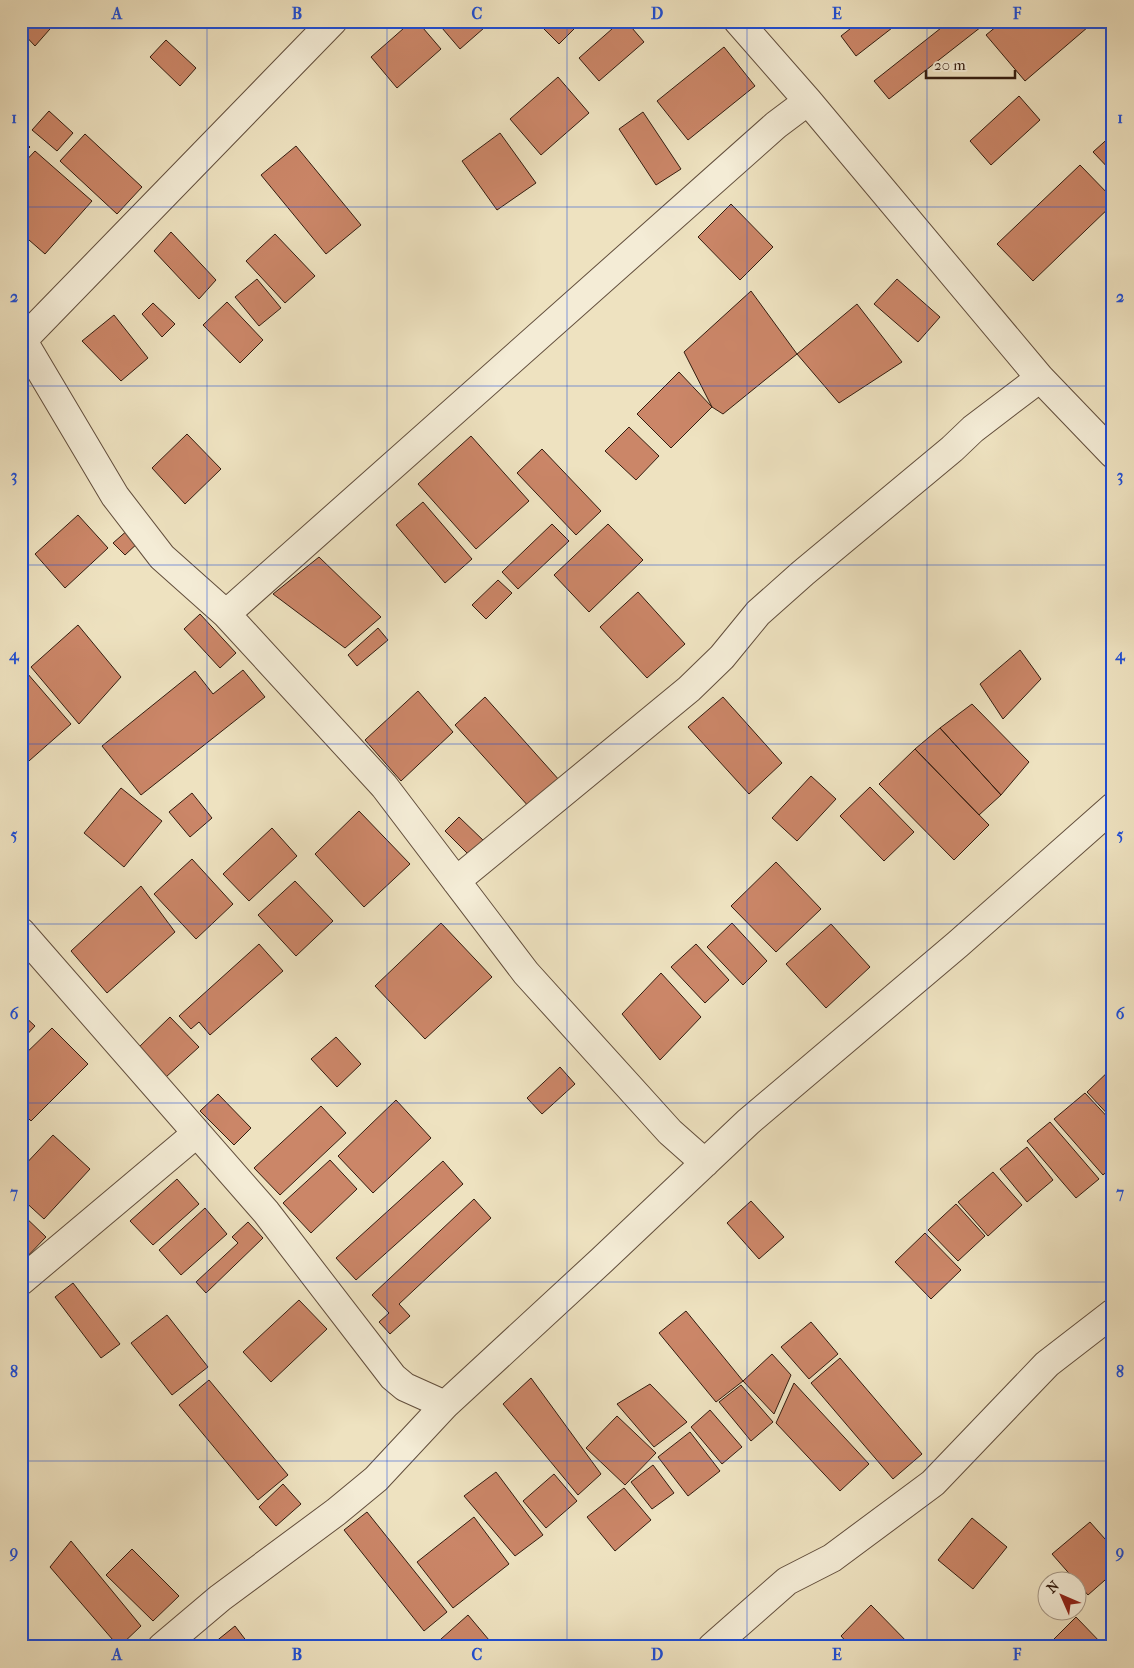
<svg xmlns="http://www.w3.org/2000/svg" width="1134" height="1668" font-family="'IM FELL French Canon',serif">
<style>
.building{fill:#cb8668;stroke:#341d10}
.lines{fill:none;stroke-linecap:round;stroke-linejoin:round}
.minor-casing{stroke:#624e3c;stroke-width:30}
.minor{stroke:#f4ecd6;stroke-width:28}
.grid{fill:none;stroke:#1d4ed8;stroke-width:1;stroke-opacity:0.55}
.neatline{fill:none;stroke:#1d4ed8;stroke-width:2}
.grid-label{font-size:16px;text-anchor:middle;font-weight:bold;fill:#1d4ed8}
</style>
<rect width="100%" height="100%" fill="#eee2c0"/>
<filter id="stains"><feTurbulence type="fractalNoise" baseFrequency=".004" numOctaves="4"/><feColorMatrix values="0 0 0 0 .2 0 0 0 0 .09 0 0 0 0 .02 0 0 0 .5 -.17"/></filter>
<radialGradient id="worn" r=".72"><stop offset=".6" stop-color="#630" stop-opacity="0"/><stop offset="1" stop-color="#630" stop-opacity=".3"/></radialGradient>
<path class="building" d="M21 21H57L35 46 21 31Z
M412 21H417L441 49 397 88 371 57Z
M436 21H492L460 49Z
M540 21H582L559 44 538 23Z
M621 21H626L644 42 599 81 579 58Z
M860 21H901L856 56 841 36Z
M936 21H976L981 27 889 99 874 81 941 28Z
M1003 21H1095L1025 81 986 35Z
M166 40 196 68 180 86 150 57Z
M724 47 755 86 688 140 657 101Z
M558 77 589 113 541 155 510 119Z
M1019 96 1040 120 991 165 970 141Z
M49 111 73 133 57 151 32 130Z
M643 112 681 169 656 185 619 129Z
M500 133 536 183 497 210 462 161Z
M85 134 142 187 117 214 60 161Z
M1113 134V173L1093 152Z
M21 139 30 147 21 156Z
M296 146 361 225 326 254 261 175Z
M35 151 92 201 45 254 21 233V166Z
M1080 165 1113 199V204L1033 281 997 244Z
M731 204 773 247 740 280 698 237Z
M171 232 216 280 199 299 154 251Z
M275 234 315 276 285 303 246 261Z
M257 279 281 308 259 326 235 297Z
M897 279 940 317 918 342 874 304Z
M751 291 797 354 723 414 712 407 684 352Z
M227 302 263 340 240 363 203 325Z
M153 303 175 324 162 337 142 314Z
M857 304 902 362 839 403 797 354Z
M114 315 148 358 121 381 82 341Z
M679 372 712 407 671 448 637 414Z
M629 427 659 456 636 480 605 451Z
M187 434 221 469 185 504 152 468Z
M471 436 529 501 476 549 418 484Z
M542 449 601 511 576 535 517 473Z
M423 502 472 559 445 583 396 525Z
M78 515 108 548 65 588 35 554Z
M552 524 569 541 518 589 502 572Z
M608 524 643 560 589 612 554 575Z
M129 529 140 541 125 555 113 543Z
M319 557 381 617 345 648 273 594Z
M498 580 512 593 486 619 472 605Z
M638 592 685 644 647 678 600 627Z
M200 614 236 653 220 668 184 629Z
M78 625 121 677 79 724 31 667Z
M378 628 388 640 357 666 348 655Z
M1020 650 1041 679 1003 719 980 684Z
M243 670 265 697 141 795 102 746 195 671 213 694Z
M27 673 71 724 21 768V678Z
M418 691 453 732 401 781 365 740Z
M485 697 560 781 530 808 455 725Z
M723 697 782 763 749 794 688 727Z
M972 704 1029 762 1001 795 940 728Z
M940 728 1001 795 979 815 915 749Z
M915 749 989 825 954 860 879 784Z
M811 776 836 799 797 841 772 818Z
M870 787 914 832 884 861 840 816Z
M121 788 162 821 124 867 84 833Z
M192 793 212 818 190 837 169 812Z
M359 811 410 864 364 907 315 854Z
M459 817 485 842 471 857 445 831Z
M272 828 297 856 249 901 223 874Z
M192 859 233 904 196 939 154 894Z
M776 862 821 909 776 952 731 906Z
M295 881 333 921 296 956 258 915Z
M141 886 175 932 107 993 71 951Z
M441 923 492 977 425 1039 375 986Z
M732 923 767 961 743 985 707 947Z
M831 924 870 967 826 1008 786 964Z
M259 944 283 971 210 1035 199 1022 191 1029 179 1016Z
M696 944 729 980 705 1003 671 967Z
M661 973 701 1017 660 1060 622 1014Z
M21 1013 35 1026 21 1041Z
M170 1017 199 1047 166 1077 138 1048Z
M52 1028 88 1064 31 1121 21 1111V1058Z
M336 1037 361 1064 337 1087 311 1059Z
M560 1067 575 1084 542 1114 527 1098Z
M1113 1067V1120L1087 1092Z
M1085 1093 1113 1123V1166L1103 1175 1054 1119Z
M218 1094 251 1128 234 1145 200 1111Z
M396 1100 431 1138 373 1193 338 1156Z
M321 1106 346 1133 280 1195 254 1168Z
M21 1122 27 1128 21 1134Z
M1050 1122 1099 1179 1076 1198 1027 1141Z
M53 1135 90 1169 44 1219 21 1198V1169Z
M1027 1147 1053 1180 1027 1202 1000 1169Z
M330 1160 357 1189 311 1233 283 1203Z
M443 1161 463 1184 356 1280 336 1258Z
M993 1172 1022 1205 988 1236 958 1202Z
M177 1179 199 1204 153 1245 130 1221Z
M474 1199 491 1218 399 1304 410 1316 390 1334 379 1322 389 1313 372 1295Z
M751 1201 784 1237 759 1259 727 1223Z
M956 1204 985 1236 958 1261 928 1230Z
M205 1208 227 1234 181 1275 159 1250Z
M21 1213 46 1237 21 1263Z
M248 1222 263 1238 206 1293 196 1282 238 1243 232 1237Z
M925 1233 961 1270 931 1299 895 1262Z
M73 1283 120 1344 101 1358 55 1297Z
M299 1300 327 1329 271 1382 243 1352Z
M686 1311 743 1381 716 1402 659 1333Z
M167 1315 208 1367 172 1395 131 1343Z
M811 1322 838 1354 809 1379 781 1347Z
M772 1354 791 1375 774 1414 743 1381Z
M840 1358 922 1454 893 1479 811 1383Z
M531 1378 601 1474 578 1495 503 1404Z
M209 1380 288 1475 258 1500 179 1405Z
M794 1383 869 1464 840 1491 776 1423Z
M650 1384 687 1422 654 1447 617 1404Z
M741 1385 773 1422 751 1441 719 1402Z
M710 1410 742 1447 722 1464 691 1427Z
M617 1416 656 1453 625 1485 586 1448Z
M690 1432 720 1471 688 1496 658 1457Z
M653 1465 674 1493 652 1509 631 1482Z
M496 1472 543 1535 515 1556 464 1496Z
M554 1474 577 1501 546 1528 523 1501Z
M283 1484 301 1504 276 1526 259 1507Z
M624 1488 651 1520 615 1551 587 1517Z
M367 1512 447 1612 424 1631 344 1530Z
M474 1517 509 1564 453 1608 417 1562Z
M972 1518 1007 1547 973 1589 938 1560Z
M1090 1522 1113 1548V1573L1088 1595 1052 1554Z
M71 1541 141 1626 119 1647 50 1567Z
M132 1549 179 1596 153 1621 106 1575Z
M871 1605 912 1647H851L841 1636Z
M468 1615 489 1640 482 1647H432Z
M1076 1617 1104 1646 1046 1647Z
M235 1626 251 1647H209Z"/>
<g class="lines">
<defs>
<path id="minor" d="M738 21 808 101 1040 378 1113 454
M23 341 115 496 162 557 226 614 384 786 526 973 670 1132 705 1163
M21 342 333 21
M226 614 776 125 808 101
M456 881 689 689 722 657 758 613 803 573 952 449 973 429 1040 378
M21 932 266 1212 393 1377 405 1387 445 1405
M21 1281 197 1133
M162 1647 220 1598 336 1512 376 1479 445 1405 601 1261 748 1122 958 944 1113 807
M712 1647 787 1581 832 1558 933 1483 1047 1364 1113 1313"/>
</defs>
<use href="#minor" class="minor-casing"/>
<use href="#minor" class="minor"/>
</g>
<path class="grid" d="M207 21V1647M387 21V1647M567 21V1647M747 21V1647M927 21V1647M21 207H1113M21 386H1113M21 565H1113M21 744H1113M21 924H1113M21 1103H1113M21 1282H1113M21 1461H1113"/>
<rect width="1134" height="1668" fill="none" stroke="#eee2c0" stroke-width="55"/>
<g transform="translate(1062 1596) rotate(315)"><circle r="24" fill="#f4ecd6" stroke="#a79987"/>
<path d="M0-4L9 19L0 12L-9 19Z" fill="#8f2418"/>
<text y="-8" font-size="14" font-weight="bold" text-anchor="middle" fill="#341d10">N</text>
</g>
<path d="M926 70v8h89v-8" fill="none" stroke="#341d10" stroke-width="2.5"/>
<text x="934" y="70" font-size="15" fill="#341d10" stroke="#f4ecd6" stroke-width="4" paint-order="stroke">20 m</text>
<rect x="28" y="28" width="1078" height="1612" class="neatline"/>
<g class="grid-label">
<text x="117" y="19">A</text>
<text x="297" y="19">B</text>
<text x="477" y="19">C</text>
<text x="657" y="19">D</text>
<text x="837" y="19">E</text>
<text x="1017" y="19">F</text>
<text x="14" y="123">1</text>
<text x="1120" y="123">1</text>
<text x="14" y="302">2</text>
<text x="1120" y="302">2</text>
<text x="14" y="481">3</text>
<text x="1120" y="481">3</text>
<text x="14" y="660">4</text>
<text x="1120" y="660">4</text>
<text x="14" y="840">5</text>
<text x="1120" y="840">5</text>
<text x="14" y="1019">6</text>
<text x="1120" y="1019">6</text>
<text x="14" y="1198">7</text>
<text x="1120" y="1198">7</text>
<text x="14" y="1377">8</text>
<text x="1120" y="1377">8</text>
<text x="14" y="1557">9</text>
<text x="1120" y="1557">9</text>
<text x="117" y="1660">A</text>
<text x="297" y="1660">B</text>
<text x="477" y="1660">C</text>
<text x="657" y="1660">D</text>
<text x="837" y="1660">E</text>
<text x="1017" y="1660">F</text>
</g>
<rect width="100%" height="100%" filter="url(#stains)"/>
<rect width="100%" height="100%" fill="url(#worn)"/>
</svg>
